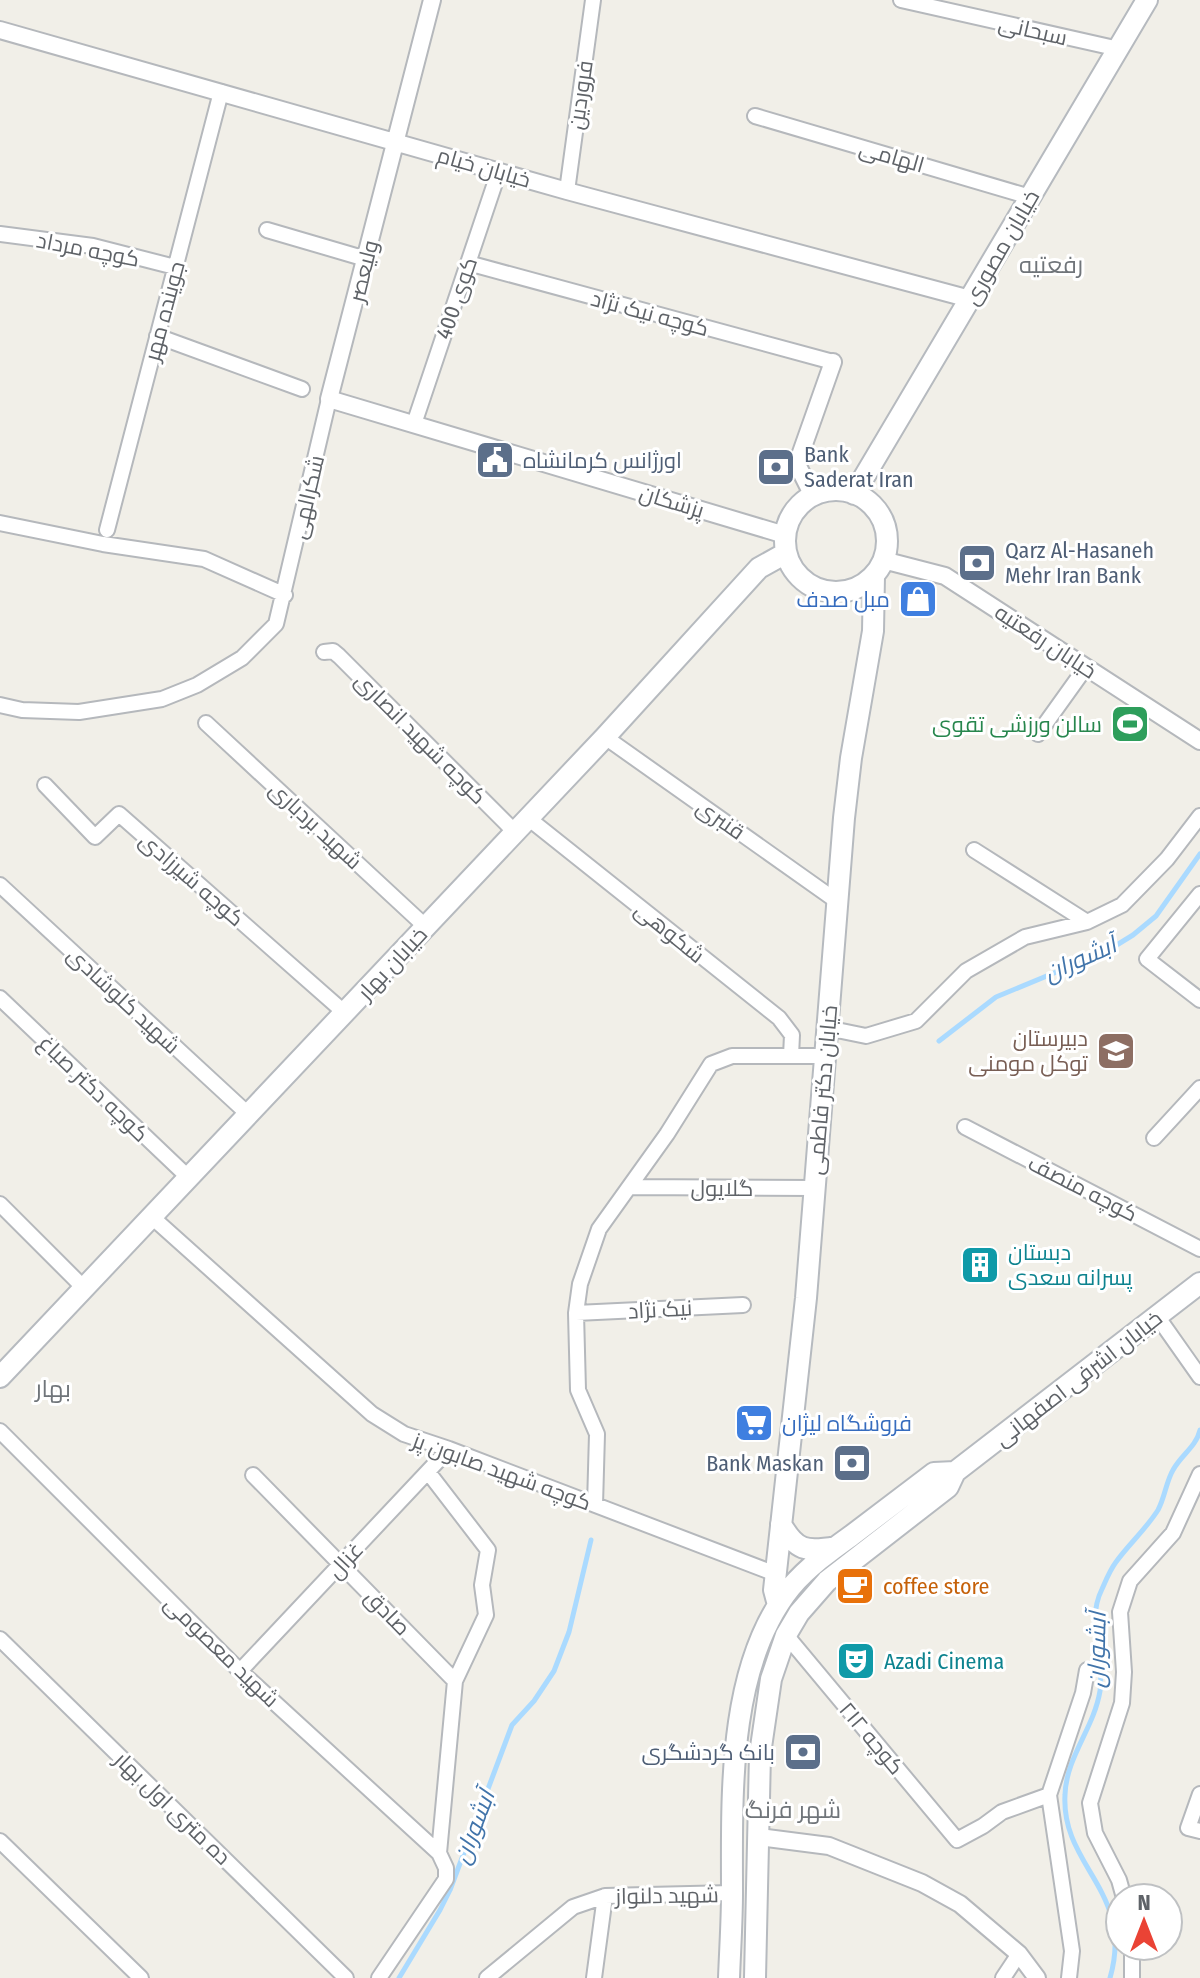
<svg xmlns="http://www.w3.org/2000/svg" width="1200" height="1978" font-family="'Fira Sans Condensed',Cairo,sans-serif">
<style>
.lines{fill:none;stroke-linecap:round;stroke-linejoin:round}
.stream{stroke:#aadaff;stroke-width:5}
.minor-casing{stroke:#b5b8bc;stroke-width:18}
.tertiary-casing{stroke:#b5b8bc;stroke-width:20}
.secondary-casing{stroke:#b6babf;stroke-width:24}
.minor{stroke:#fff;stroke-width:14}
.tertiary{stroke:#fff;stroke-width:16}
.secondary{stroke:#fff;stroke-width:20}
.labels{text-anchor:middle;stroke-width:6;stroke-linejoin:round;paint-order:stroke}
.street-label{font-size:22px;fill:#5f6368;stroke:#fff}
.service-label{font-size:22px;fill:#4e5e75;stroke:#fff;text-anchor:start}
.shop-label{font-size:22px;fill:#366cbe;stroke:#fff;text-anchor:end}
.leisure-label{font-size:22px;fill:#27864d;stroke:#fff;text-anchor:end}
.education-label{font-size:22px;fill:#785e54;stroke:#fff;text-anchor:end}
.culture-label{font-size:22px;fill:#0d838f;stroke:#fff;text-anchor:start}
.food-label{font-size:22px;fill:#c56008;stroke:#fff;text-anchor:start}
.neighbourhood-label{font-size:24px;fill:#70757a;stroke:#fff}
.water-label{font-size:24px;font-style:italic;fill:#4174aa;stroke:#fff}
</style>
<rect width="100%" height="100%" fill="#f1efe8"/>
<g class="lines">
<path class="stream" d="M939 1041 996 997 1107 951 1133 935 1156 916 1200 854
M399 1978 440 1910 450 1890 512 1725 534 1701 554 1671 569 1632 591 1540
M1110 1978C1135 1891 1061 1867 1065 1795 1066 1757 1094 1728 1100 1691 1105 1658 1085 1623 1102 1589 1106 1580 1110 1570 1116 1562 1129 1544 1146 1529 1158 1510 1165 1497 1166 1482 1173 1470 1181 1455 1196 1447 1200 1430"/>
<defs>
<path id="minor" d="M901 0 1119 49
M755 116 1030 197
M567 191 593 0
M267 230 366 259
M0 234 93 246 175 267
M468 263 833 362
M157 336 302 389
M414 424 499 171
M0 523 103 544 204 559 285 595
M107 530 221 92
M324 652 333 651 339 656 515 832
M0 705 22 710 79 712 162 699 197 685 242 658 276 624 329 399
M206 723 426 927
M1038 734 1086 667
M605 737 838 902
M45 785 95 837 119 814 345 1013
M528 818 779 1018 792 1035 791 1056
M974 850 1087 922 1122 905 1167 859 1200 816
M0 885 249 1115
M1200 894 1147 959 1200 1000
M0 998 189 1178
M827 1028 866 1036 916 1021 966 971 1025 937 1087 922
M965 1127 1200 1249
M1154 1138 1200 1088
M629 1187 815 1188
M0 1204 85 1289
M152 1217 372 1414 404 1434 449 1449 776 1574
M576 1313 743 1305
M1157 1316 1200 1377
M0 1431 240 1671 439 1853 446 1868V1879L379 1978
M428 1472 488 1550 482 1585 486 1615 455 1681 439 1853
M253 1475 455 1681
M595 1505 597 1434 578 1390 576 1313 580 1284 599 1229 667 1134 711 1064 732 1056H825
M786 1635 957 1840 983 1826 1002 1812 1049 1795
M0 1639 346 1978
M240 1671 449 1449
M1200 1794 1188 1828 1200 1831
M0 1841 141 1978
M1124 1898 1119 1880 1095 1833 1090 1803 1122 1703 1124 1672 1120 1612 1130 1581 1173 1533 1200 1474
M1132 1946V1978
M487 1978 573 1907 605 1896 732 1893
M594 1978 605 1896
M1003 1978 1019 1954
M1069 1978 1072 1951 1049 1795 1083 1693 1087 1670"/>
<path id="tertiary" d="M432 0 329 399 785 535
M0 30 567 191 970 299
M813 496 797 464 833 362
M883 560 945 576 1200 741
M759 1837 829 1846 922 1883 960 1904 1019 1954 1037 1978"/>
<path id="secondary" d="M785 541a51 51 0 1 1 102 0a51 51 0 1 1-102 0Z
M854 494 1147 0
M0 1377 605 737 759 568 786 553
M781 1524C796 1551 806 1552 836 1547
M778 1605 774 1590 806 1298 844 818 851 758 873 631 874 576
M729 1978C730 1950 732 1921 732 1893 732 1796 727 1666 791 1587 808 1567 830 1551 851 1536 879 1515 906 1494 934 1473L955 1472
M755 1978 760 1754 771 1679 786 1635 799 1613 827 1581 948 1487 955 1472 1200 1283"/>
</defs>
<use href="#minor" class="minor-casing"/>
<use href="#tertiary" class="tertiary-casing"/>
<use href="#secondary" class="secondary-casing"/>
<use href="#minor" class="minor"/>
<use href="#tertiary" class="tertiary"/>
<use href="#secondary" class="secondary"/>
</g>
<defs>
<symbol id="civic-square" viewBox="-11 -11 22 22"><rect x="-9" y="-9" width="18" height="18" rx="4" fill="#5c6f8a" stroke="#fff"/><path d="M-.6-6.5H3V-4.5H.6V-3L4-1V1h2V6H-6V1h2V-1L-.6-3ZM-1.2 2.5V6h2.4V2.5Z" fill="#fff"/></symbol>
<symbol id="bank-square" viewBox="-11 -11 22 22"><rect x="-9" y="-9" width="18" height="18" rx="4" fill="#5c6f8a" stroke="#fff"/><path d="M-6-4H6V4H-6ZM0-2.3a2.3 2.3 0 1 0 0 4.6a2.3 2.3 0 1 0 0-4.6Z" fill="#fff"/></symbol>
<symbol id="shop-square" viewBox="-11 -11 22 22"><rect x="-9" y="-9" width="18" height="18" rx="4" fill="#3f7fe0" stroke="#fff"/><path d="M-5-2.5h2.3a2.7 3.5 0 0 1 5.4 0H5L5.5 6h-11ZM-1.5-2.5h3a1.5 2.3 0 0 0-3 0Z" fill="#fff"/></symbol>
<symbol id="stadium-square" viewBox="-11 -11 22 22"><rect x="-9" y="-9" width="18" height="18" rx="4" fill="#2e9e5b" stroke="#fff"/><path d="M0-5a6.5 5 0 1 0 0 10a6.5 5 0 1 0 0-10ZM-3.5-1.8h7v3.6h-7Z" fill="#fff"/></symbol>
<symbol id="school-square" viewBox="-11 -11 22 22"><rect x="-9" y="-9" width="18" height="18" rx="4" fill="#8d6e63" stroke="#fff"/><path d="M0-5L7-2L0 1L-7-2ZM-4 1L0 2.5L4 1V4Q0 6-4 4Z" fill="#fff"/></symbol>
<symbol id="building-square" viewBox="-11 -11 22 22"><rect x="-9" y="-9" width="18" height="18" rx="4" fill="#0f9aa8" stroke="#fff"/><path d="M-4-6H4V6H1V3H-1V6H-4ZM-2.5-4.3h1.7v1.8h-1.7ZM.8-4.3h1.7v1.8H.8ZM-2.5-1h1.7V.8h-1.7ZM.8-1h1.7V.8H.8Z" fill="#fff"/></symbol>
<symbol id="supermarket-square" viewBox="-11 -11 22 22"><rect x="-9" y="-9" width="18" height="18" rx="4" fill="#3f7fe0" stroke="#fff"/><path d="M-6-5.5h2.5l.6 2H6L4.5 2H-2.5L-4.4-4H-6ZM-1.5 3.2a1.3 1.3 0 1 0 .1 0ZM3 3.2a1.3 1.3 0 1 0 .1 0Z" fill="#fff"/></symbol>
<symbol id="cafe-square" viewBox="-11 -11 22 22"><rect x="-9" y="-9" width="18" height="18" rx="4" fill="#e8710a" stroke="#fff"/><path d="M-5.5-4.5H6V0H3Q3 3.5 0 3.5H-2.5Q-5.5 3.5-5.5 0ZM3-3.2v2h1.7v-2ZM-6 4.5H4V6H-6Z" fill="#fff"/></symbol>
<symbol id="theatre-square" viewBox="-11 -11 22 22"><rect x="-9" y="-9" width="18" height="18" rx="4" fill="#0f9aa8" stroke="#fff"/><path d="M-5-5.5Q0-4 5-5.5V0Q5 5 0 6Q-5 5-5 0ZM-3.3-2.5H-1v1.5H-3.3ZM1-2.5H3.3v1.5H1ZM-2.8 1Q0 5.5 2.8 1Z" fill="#fff"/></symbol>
</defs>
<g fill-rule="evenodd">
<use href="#civic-square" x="473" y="438" width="44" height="44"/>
<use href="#bank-square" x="754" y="445" width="44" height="44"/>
<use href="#bank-square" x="955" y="541" width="44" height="44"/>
<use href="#shop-square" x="896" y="577" width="44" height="44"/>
<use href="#stadium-square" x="1108" y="702" width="44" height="44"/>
<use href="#school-square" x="1094" y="1029" width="44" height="44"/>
<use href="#building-square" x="958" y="1243" width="44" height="44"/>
<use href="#supermarket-square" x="732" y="1401" width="44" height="44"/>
<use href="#bank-square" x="830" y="1441" width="44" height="44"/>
<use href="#cafe-square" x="833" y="1564" width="44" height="44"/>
<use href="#theatre-square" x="834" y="1639" width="44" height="44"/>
<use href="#bank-square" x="781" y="1730" width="44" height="44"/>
</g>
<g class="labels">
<g class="street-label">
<text transform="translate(1033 30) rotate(13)" y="8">سبحانی</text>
<text transform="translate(580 95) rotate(-82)" y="8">فروردین</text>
<text transform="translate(892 156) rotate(16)" y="8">الهامی</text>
<text transform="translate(484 167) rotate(16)" y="8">خیابان خیام</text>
<text transform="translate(1001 247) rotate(-60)" y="8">خیابان مصوری</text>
<text transform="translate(88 249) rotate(11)" y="8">کوچه مرداد</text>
<text transform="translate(363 271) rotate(-76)" y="8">ولیعصر</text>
<text transform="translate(456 298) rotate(-71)" y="8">کوی 400</text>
<text transform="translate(164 311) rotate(-75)" y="8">جوینده مهر</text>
<text transform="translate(650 313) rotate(15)" y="8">کوچه نیک نژاد</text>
<text transform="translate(307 497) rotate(-77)" y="8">شکرالهی</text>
<text transform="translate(672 501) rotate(17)" y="8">پزشکان</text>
<text transform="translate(1046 641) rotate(33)" y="8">خیابان رفعتیه</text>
<text transform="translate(421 738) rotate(45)" y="8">کوچه شهید انصاری</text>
<text transform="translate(721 819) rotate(35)" y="8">قنبری</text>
<text transform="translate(316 825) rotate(43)" y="8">شهید بردباری</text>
<text transform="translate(192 879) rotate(41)" y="8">کوچه شیرزادی</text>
<text transform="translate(670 932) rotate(39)" y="8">شکوهی</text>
<text transform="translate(392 963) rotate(-47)" y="8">خیابان بهار</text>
<text transform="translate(124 1000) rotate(43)" y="8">شهید کلوشادی</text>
<text transform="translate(94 1088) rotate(44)" y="8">کوچه دکتر صباغ</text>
<text transform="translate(822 1090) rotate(-85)" y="8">خیابان دکتر فاطمی</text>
<text x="722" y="1196">گلایول</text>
<text transform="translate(1083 1188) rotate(27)" y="8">کوچه منصف</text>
<text transform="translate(660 1309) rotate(-3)" y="8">نیک نژاد</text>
<text transform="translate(1078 1378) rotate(-38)" y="8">خیابان اشرفی اصفهانی</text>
<text transform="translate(502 1471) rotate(20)" y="8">کوچه شهید صابون پز</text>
<text transform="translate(345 1560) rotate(-47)" y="8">غزال</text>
<text transform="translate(388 1612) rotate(46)" y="8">صادق</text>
<text transform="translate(222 1651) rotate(44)" y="8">شهید معصومی</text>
<text transform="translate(872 1738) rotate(50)" y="8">کوچه ۲۱۲</text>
<text transform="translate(173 1808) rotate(44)" y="8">ده متری اول بهار</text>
<text transform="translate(667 1895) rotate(-1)" y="8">شهید دلنواز</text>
</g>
<g class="service-label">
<text x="804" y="462">Bank<tspan x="804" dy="25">Saderat Iran</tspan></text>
<text x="523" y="468">اورژانس کرمانشاه</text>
<text x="1005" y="558">Qarz Al-Hasaneh<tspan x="1005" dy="25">Mehr Iran Bank</tspan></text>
<text x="824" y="1471" text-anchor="end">Bank Maskan</text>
<text x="775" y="1760" text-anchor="end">بانک گردشگری</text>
</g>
<g class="shop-label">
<text x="890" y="607">مبل صدف</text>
<text x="782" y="1431" text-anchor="start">فروشگاه لیژان</text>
</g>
<g class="leisure-label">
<text x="1102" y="732">سالن ورزشی تقوی</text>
</g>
<g class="education-label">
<text x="1088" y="1046">دبیرستان<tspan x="1088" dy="25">توکل مومنی</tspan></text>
</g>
<g class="culture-label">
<text x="1008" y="1260">دبستان<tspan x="1008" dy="25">پسرانه سعدی</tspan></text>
<text x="884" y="1669">Azadi Cinema</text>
</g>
<g class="food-label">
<text x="883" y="1594">coffee store</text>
</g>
<g class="neighbourhood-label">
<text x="1051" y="273">رفعتیه</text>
<text x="53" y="1397">بهار</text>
<text x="793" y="1818">شهر فرنگ</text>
</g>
<g class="water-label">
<text transform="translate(1080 959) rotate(-24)" y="8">آبشوران</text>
<text transform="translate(1097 1650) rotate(-89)" y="8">آبشوران</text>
<text transform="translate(474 1827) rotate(-69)" y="8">آبشوران</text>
</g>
</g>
<g transform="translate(1144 1922)"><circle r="38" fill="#ffffff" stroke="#bfc1c3" stroke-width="2"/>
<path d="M0-6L14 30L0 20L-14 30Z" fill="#ea4335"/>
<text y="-12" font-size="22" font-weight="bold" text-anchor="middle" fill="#5f6368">N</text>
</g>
</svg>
